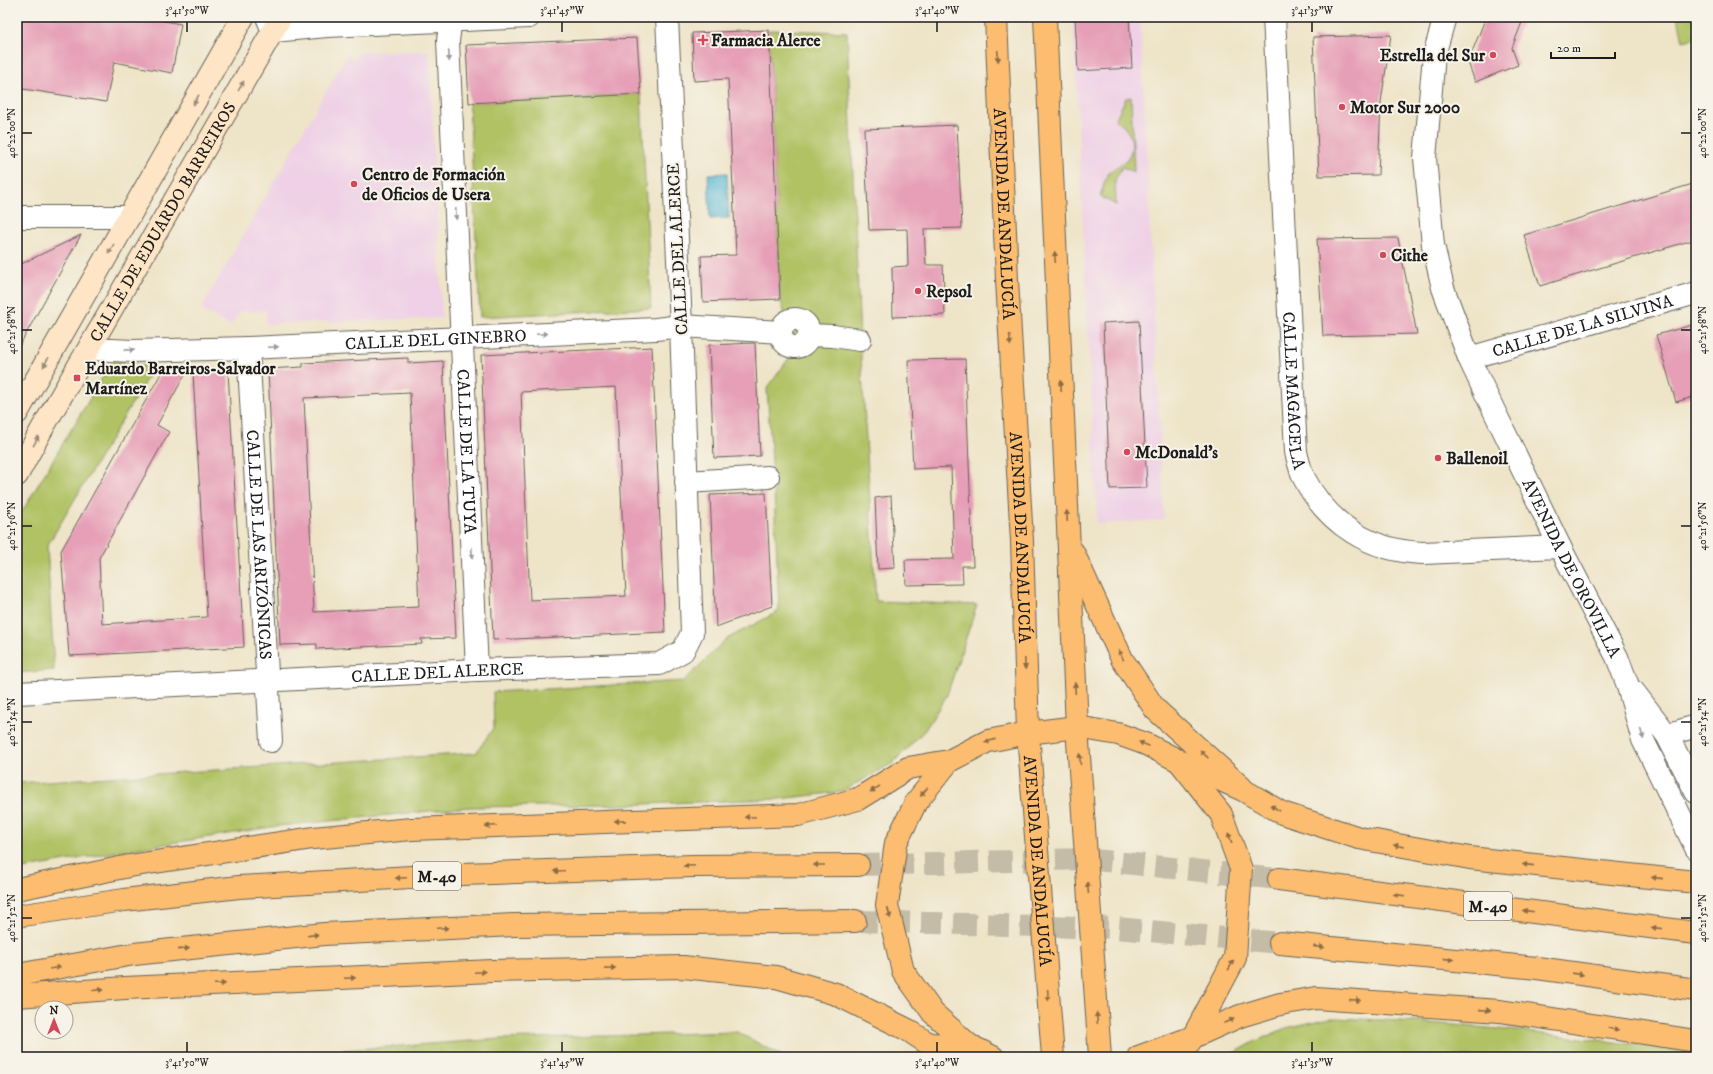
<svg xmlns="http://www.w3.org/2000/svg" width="1713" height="1074" font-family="'IM FELL DW Pica',serif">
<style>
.built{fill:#efd0e6}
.green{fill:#b1c265;stroke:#666f40}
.water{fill:#54b6d2;stroke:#386977}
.building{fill:#e69fb7;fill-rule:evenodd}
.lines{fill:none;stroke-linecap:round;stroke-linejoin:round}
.highway-tunnel{stroke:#c4bca6;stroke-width:22;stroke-dasharray:22 11;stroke-linecap:butt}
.street-casing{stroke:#666258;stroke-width:24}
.secondary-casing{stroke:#666258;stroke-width:24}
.primary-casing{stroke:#666258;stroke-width:24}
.highway-casing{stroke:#666258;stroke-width:24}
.street{stroke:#fff;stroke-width:22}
.secondary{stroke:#fee5c5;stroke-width:22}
.primary{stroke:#fcbd6f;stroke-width:22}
.highway{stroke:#fcbd6f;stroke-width:22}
.oneway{fill:#999}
.oneway2{fill:#8c6c46}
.oneway3{fill:#988b79}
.ticks{fill:none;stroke:#1c1c1c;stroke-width:1.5}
.poi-dot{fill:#d1495b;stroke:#f7f3e8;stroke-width:1.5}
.labels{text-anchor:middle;stroke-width:4;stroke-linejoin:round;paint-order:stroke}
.shield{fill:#f7f3e8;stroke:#5e5c59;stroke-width:1}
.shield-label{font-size:16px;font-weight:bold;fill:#1c1c1c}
.poi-label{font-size:17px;font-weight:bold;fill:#1c1c1c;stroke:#f7f3e8;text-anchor:start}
.street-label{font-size:17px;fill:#1c1c1c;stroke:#f7f3e8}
.neatline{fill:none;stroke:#1c1c1c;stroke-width:1.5}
.ticks-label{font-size:10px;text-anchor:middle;fill:#1c1c1c}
</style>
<rect width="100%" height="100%" fill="#f7f3e8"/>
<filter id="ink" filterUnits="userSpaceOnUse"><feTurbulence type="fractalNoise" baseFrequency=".025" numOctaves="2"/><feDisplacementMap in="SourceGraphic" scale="8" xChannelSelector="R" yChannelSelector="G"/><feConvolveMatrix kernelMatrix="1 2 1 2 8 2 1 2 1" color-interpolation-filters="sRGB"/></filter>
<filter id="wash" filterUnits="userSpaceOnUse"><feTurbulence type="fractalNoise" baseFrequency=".012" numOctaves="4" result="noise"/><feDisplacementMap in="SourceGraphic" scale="16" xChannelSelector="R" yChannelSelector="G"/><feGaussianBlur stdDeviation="0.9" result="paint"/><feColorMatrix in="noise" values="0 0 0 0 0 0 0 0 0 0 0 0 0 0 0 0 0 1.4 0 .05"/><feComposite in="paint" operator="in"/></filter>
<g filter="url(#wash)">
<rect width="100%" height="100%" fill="#eee4c8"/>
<path class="built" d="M1073 17H1140L1164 520 1097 524Z
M429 51 442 318 266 324V311L240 312 230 326 201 309 347 55 355 60 359 52Z"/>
<path class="green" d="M1678 17H1696V38L1683 41Z
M769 30 847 32 860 340 876 601 977 605 947 695 925 730 893 763 841 792 778 799 615 805 470 807 278 826 115 852 17 870V783L476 753 494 727 493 692 684 681 725 640 779 611 774 490 767 389 796 348 780 299Z
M641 94 651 308 480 317 469 103Z
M1131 97 1134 172 1122 167 1115 180 1116 205 1100 196C1103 189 1105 178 1109 173 1114 167 1122 165 1127 159 1138 144 1129 128 1115 120L1126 98Z
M113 360 153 368 47 546 54 670 17 673V520Z
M1330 1018C1452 1021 1574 1037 1696 1052V1057H1227L1256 1041 1286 1028Z
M737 1032 784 1057H245L500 1039Z"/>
<path class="water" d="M727 173 729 218 710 219 708 174Z"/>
<g id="blocks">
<path class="building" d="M17 17H143L181 24 172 73 114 62 106 102 17 88Z
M1075 17H1129L1132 68 1078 71Z
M1486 17H1524L1512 48 1518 65 1475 82 1468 62Z
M769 30 780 299 703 302 701 256 736 255 728 79 694 81 692 33Z
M1391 35 1381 102 1378 175 1319 176 1313 37Z
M637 38 641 94 469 103 466 45Z
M957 125 962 228 924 229 926 265H943L945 315 893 317 892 267 908 266 907 229 869 230 864 129Z
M1696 183V239L1540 286 1524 235Z
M81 235 17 350V266Z
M1398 238 1417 334 1323 336 1317 239Z
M1139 321 1147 488 1110 489 1103 323Z
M1696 324V396L1676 402 1656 335Z
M755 343 760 456 714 458 709 345Z
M652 347 665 632 493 640 481 355ZM616 387 626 596 530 600 521 392Z
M408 358V363L443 361 456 638 421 639 422 644 317 649V644L280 645 268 369 303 367V363ZM410 393 419 607 314 612 304 398Z
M965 359 973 566H962L963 584 906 585 905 560 954 559 951 467 913 469 908 360Z
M188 369 157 425 169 432 99 558 102 624 207 617 193 373 228 371 244 647 69 656 61 551 163 370Z
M766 493 772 606 716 627 710 495Z
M891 496 895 568 878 569 875 498Z"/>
</g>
</g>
<g filter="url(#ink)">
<use href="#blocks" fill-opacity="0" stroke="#666258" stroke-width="1"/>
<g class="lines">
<path class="highway-tunnel" d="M858 865 1085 859 1279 879
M855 921 1116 928 1280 943"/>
<defs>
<g id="street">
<path d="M267 17 273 31 327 26 529 17"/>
<path id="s1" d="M451 17 448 41 477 670"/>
<path id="s2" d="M1274 17 1296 452C1298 460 1300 470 1304 478 1328 525 1371 551 1423 553L1560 547"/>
<path id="s3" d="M1445 17 1434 55 1425 158 1433 245 1443 288 1469 358 1485 392 1560 547 1617 657 1627 683 1643 740 1696 848"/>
<path d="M17 217H129"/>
<circle cx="795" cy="333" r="14"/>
<path d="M809 335 833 336 860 340"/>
<path id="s4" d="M248 348 271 741"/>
<path id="s5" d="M90 349 133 351 248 348 656 329 681 326 781 332"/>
<path id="s6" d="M1469 358 1696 293"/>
<path d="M686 482 768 477"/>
<path d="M1634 692 1667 735 1696 792"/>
<path id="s7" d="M17 693 477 670 659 664 683 651 692 633 681 326 667 17"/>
<path d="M1667 735 1696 726"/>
</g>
<g id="secondary">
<path d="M17 413 243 17"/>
<path id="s8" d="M17 475 42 429 281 17"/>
</g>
<g id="primary">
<path id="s9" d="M996 17 1007 280 1022 541 1028 733 1053 1057"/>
<path d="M1045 17 1077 727 1100 1057"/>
<path d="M1073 552 1122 659 1155 709 1241 787"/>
<path d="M993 1057 969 1045 933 1013 903 971 887 905 896 843 916 802 949 761 988 741 1028 733 1077 727 1118 734 1146 744 1179 761 1221 814 1241 869 1235 958 1193 1037 1180 1057"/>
<path d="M1138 1057 1193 1037"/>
</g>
<path id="highway" d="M1179 761 1243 790 1282 813 1359 838 1470 858 1696 882
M1279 879 1696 933
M17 889 129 866 313 838 412 829 798 815 858 799 908 768 949 761
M17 916 124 900 239 887 462 874 693 866 858 865
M1280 943 1537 968 1696 990
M17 975 134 954 324 934 514 925 855 921
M17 996 125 988 492 971 683 967 776 977 836 994 908 1030 929 1044 969 1045
M1193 1037 1240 1016 1280 1004 1316 998 1500 1011 1696 1041"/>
</defs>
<use href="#street" class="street-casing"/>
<use href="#secondary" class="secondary-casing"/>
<use href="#primary" class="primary-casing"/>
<use href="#highway" class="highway-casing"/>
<use href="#street" class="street"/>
<use href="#secondary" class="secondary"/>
<use href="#primary" class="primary"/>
<use href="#highway" class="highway"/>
</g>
<defs><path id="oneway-solid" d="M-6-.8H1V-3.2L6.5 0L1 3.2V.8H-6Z"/></defs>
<g class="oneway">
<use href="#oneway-solid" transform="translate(449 56) rotate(87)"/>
<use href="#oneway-solid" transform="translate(456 214) rotate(87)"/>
<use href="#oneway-solid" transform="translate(542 334) rotate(-3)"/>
<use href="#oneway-solid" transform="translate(273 347) rotate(-3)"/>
<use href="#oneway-solid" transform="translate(129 350) rotate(1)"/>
<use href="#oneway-solid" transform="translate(472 553) rotate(87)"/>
<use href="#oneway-solid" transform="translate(1642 734) rotate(74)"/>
</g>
<g class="oneway2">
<use href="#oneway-solid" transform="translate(998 56) rotate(88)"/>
<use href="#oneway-solid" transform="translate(1055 257) rotate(-93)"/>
<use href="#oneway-solid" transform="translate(1010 340) rotate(86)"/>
<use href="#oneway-solid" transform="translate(1061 386) rotate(-93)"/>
<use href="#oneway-solid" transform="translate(1067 516) rotate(-93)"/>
<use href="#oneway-solid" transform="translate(1121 655) rotate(-117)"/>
<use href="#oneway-solid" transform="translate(1025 664) rotate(88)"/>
<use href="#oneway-solid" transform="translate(1075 688) rotate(-93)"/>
<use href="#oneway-solid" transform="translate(990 741) rotate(162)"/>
<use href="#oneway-solid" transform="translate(1144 744) rotate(-158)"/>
<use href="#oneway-solid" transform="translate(1204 754) rotate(-137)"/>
<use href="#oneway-solid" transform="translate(1080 759) rotate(-95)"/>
<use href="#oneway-solid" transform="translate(875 789) rotate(148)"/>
<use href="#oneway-solid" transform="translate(924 792) rotate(129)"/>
<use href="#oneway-solid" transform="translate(1275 808) rotate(-150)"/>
<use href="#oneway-solid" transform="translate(750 817) rotate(178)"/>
<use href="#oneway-solid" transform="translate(620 821) rotate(179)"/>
<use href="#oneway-solid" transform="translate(491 826) rotate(178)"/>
<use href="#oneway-solid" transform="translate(1230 838) rotate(-110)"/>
<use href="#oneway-solid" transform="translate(1399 846) rotate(-170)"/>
<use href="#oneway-solid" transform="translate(819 865) rotate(180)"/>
<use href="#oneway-solid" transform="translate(1528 865) rotate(-174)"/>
<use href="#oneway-solid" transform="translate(689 866) rotate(178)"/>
<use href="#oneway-solid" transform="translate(559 871) rotate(178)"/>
<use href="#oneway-solid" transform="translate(401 878) rotate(177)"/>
<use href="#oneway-solid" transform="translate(1657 878) rotate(-174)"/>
<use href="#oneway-solid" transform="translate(1088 888) rotate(-94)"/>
<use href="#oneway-solid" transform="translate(1399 895) rotate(-173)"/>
<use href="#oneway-solid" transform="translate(1528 911) rotate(-173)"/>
<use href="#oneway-solid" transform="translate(889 913) rotate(76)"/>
<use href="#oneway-solid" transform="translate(443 928) rotate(-3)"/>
<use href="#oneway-solid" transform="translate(1657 928) rotate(-173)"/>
<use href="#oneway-solid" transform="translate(313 935) rotate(-6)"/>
<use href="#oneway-solid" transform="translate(1319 947) rotate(6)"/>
<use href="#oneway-solid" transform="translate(184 949) rotate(-6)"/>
<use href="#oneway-solid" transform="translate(1448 959) rotate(6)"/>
<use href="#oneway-solid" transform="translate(1231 965) rotate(-62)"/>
<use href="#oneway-solid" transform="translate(55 968) rotate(-10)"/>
<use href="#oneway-solid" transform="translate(610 968) rotate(-1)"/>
<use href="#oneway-solid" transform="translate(480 972) rotate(-3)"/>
<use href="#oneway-solid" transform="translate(1578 974) rotate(8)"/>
<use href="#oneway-solid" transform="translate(350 978) rotate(-3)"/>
<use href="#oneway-solid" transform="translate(220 984) rotate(-3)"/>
<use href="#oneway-solid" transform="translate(98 990) rotate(-4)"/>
<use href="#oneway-solid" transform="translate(1048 995) rotate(86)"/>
<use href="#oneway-solid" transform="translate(1355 1000) rotate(4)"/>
<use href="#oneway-solid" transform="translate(1485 1010) rotate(4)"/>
<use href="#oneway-solid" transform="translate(1097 1018) rotate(-94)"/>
<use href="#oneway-solid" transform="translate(1229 1021) rotate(-23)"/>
<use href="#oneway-solid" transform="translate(1613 1029) rotate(9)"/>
</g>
<g class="oneway3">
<use href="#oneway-solid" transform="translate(241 86) rotate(-60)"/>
<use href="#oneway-solid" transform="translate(196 100) rotate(119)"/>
<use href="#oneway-solid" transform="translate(111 249) rotate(120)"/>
<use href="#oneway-solid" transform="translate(46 362) rotate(120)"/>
<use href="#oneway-solid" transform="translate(36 441) rotate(-61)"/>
</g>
</g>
<path class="ticks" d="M187 22V32M562 22V32M937 22V32M1312 22V32M22 133H32M1681 133H1691M22 330H32M1681 330H1691M22 526H32M1681 526H1691M22 722H32M1681 722H1691M22 918H32M1681 918H1691M187 1042V1052M562 1042V1052M937 1042V1052M1312 1042V1052"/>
<g class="poi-dot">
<path d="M701 34h4v4h4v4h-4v4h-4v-4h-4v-4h4z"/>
<circle cx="1493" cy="55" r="4"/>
<circle cx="1342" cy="107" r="4"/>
<circle cx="354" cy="184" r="4"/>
<circle cx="1383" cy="255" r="4"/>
<circle cx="918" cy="291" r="4"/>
<rect x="73" y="374" width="8" height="8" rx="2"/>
<circle cx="1127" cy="452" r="4"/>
<circle cx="1438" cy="458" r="4"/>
</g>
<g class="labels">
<g class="shield">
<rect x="413" y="862" width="48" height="28" rx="3"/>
<rect x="1464" y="892" width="48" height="28" rx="3"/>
</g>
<g class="shield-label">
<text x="437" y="882">M-40</text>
<text x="1488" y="912">M-40</text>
</g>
<g class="poi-label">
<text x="711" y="46">Farmacia Alerce</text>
<text x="1485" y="61" text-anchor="end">Estrella del Sur</text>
<text x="1350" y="113">Motor Sur 2000</text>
<text x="362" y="180">Centro de Formación<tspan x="362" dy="20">de Oficios de Usera</tspan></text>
<text x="1391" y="261">Cithe</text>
<text x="926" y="297">Repsol</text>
<text x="85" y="374">Eduardo Barreiros-Salvador<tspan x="85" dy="20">Martínez</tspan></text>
<text x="1135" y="458">McDonald's</text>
<text x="1446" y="464">Ballenoil</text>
</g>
<g class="street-label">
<text dy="6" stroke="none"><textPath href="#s9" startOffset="197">AVENIDA DE ANDALUCÍA</textPath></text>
<text dy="6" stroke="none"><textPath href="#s8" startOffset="292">CALLE DE EDUARDO BARREIROS</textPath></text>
<text transform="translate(677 249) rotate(-93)" y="6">CALLE DEL ALERCE</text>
<text dy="6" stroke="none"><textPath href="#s6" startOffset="118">CALLE DE LA SILVINA</textPath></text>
<text dy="6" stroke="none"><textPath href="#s5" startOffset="346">CALLE DEL GINEBRO</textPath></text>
<text dy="6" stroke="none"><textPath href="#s2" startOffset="374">CALLE MAGACELA</textPath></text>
<text dy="6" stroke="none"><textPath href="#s1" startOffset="435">CALLE DE LA TUYA</textPath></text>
<text dy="6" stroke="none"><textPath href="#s9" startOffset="521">AVENIDA DE ANDALUCÍA</textPath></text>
<text dy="6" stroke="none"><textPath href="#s4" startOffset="197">CALLE DE LAS ARIZÓNICAS</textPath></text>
<text dy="6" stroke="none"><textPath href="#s3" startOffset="583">AVENIDA DE OROVILLA</textPath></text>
<text dy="6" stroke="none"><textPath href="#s7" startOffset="421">CALLE DEL ALERCE</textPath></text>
<text dy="6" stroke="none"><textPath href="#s9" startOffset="845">AVENIDA DE ANDALUCÍA</textPath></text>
</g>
</g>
<rect width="1713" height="1074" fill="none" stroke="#f7f3e8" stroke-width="44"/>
<g transform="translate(54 1020)"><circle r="19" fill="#f7f3e8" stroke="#9f9d96"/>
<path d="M0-3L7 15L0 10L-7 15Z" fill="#d1495b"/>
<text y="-6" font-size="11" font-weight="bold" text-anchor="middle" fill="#1c1c1c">N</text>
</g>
<path d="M1551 52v6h64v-6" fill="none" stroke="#1c1c1c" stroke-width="2"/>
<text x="1557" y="52" font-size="12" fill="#1c1c1c" stroke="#f7f3e8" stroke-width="3" paint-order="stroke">20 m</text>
<rect x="22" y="22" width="1669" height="1030" class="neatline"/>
<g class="ticks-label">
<text x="187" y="14">3°41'50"W</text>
<text x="562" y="14">3°41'45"W</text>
<text x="937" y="14">3°41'40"W</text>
<text x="1312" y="14">3°41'35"W</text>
<text transform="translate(11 133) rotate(-90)" y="4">40°22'00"N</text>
<text transform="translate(1702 133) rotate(-90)" y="4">40°22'00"N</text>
<text transform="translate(11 330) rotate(-90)" y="4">40°21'58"N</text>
<text transform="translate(1702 330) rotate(-90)" y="4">40°21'58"N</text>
<text transform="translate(11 526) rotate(-90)" y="4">40°21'56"N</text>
<text transform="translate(1702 526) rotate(-90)" y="4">40°21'56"N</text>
<text transform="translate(11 722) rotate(-90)" y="4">40°21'54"N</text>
<text transform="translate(1702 722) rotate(-90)" y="4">40°21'54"N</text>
<text transform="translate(11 918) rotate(-90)" y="4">40°21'52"N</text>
<text transform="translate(1702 918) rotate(-90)" y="4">40°21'52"N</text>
<text x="187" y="1066">3°41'50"W</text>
<text x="562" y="1066">3°41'45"W</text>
<text x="937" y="1066">3°41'40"W</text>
<text x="1312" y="1066">3°41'35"W</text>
</g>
</svg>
